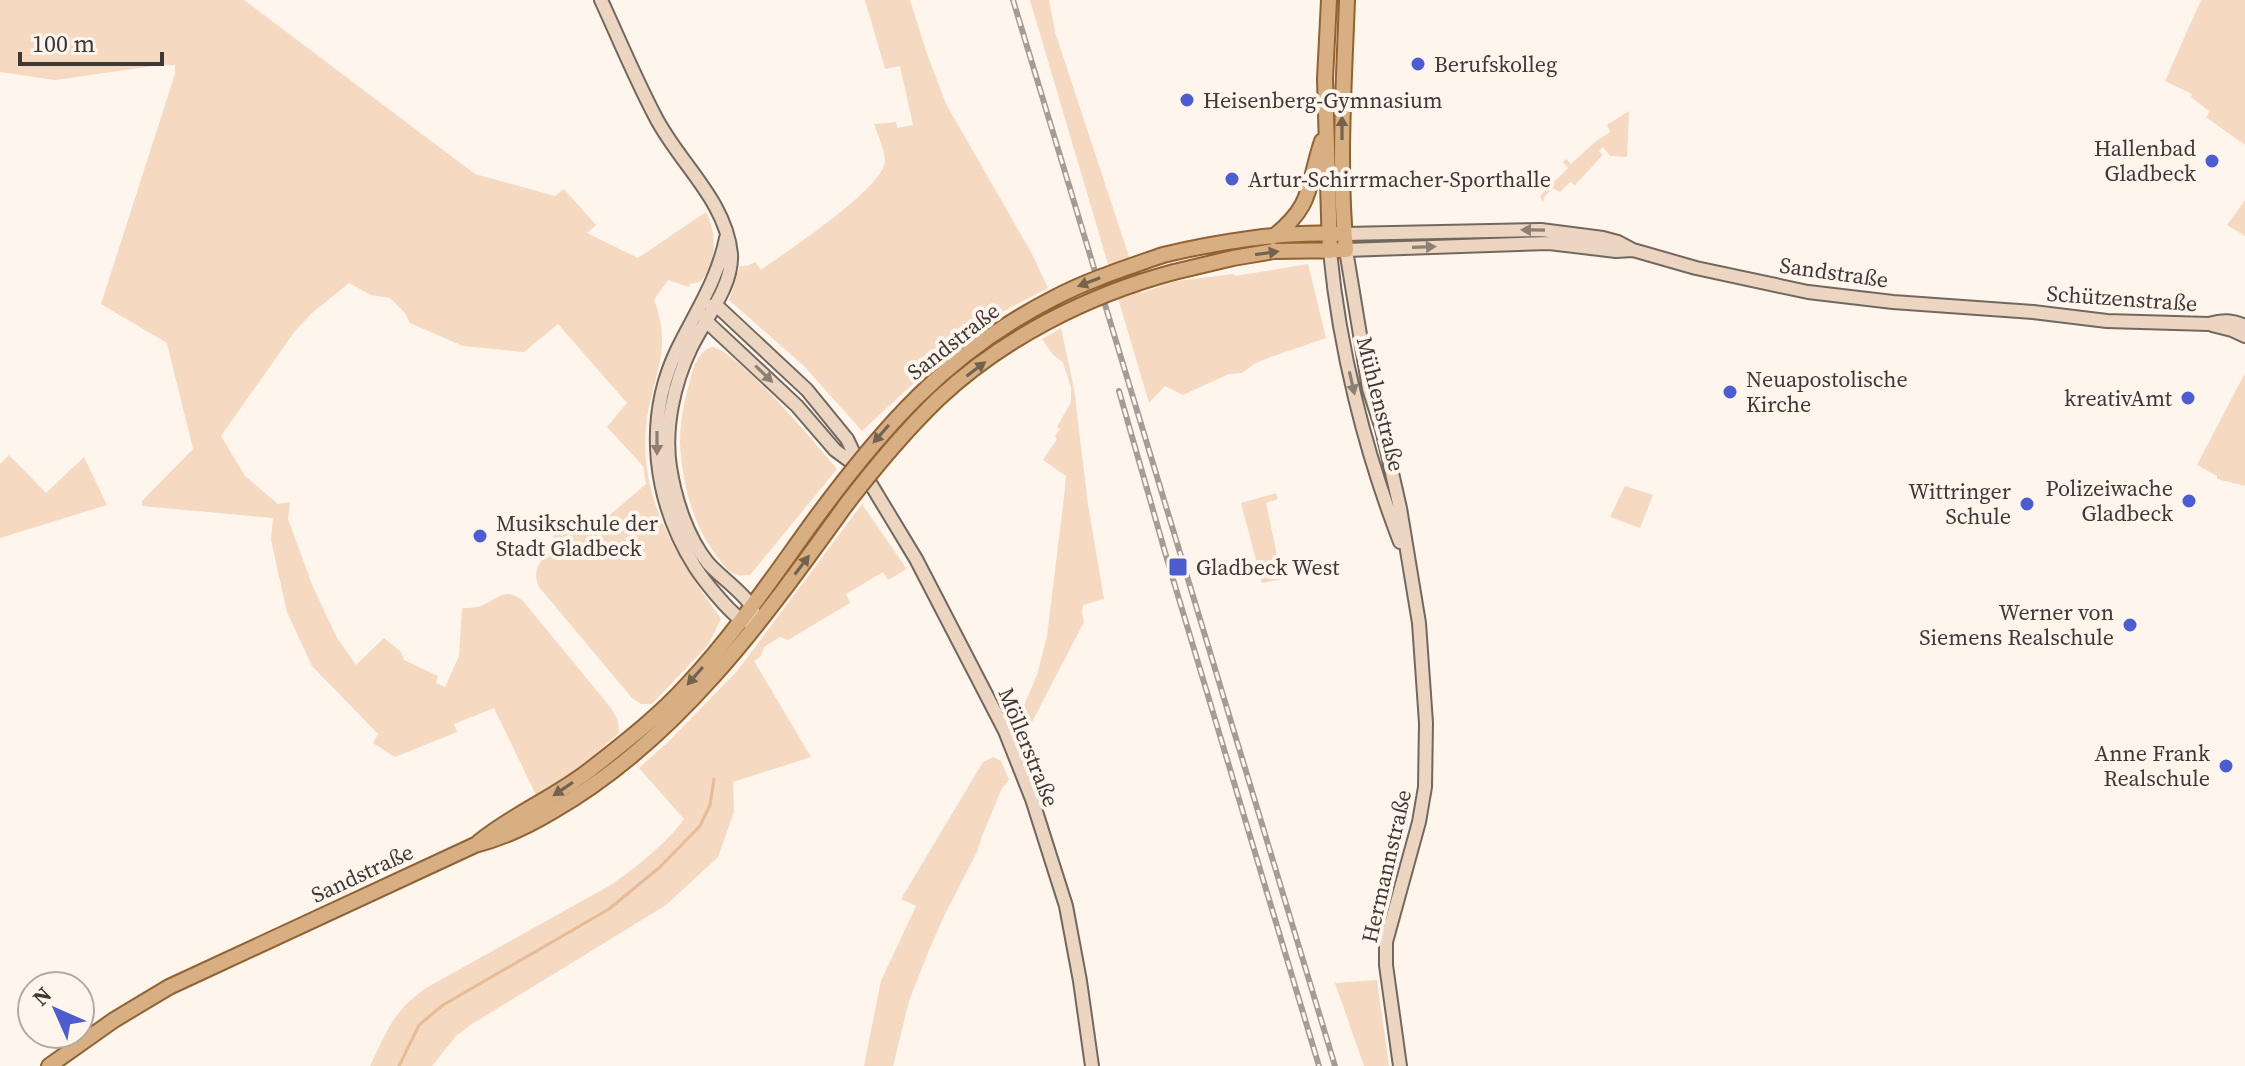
<svg xmlns="http://www.w3.org/2000/svg" width="2245" height="1066" font-family="'Source Serif 4',serif">
<style>
.green{fill:#f5d9c1}
.lines{fill:none;stroke-linecap:round;stroke-linejoin:round}
.stream{stroke:#e6bb96;stroke-width:3}
.secondary-casing{stroke:#72685f;stroke-width:16}
.primary-casing{stroke:#916232;stroke-width:18}
.secondary{stroke:#ecd6c1;stroke-width:12}
.primary{stroke:#d8ae83;stroke-width:14}
.rail-casing{stroke:#a49d97;stroke-width:6}
.rail{stroke:#fef5ed;stroke-width:3;stroke-dasharray:9;stroke-linecap:butt}
.primary-bridge-casing{stroke:#916232;stroke-width:18;stroke-linecap:butt}
.primary-bridge{stroke:#d8ae83;stroke-width:14}
.oneway{fill:#746251}
.oneway2{fill:#8c8075}
.poi-dot{fill:#4c5dd2;stroke:#fef5ed;stroke-width:3}
.labels{text-anchor:middle;stroke-width:8;stroke-linejoin:round;paint-order:stroke}
.poi-label{font-size:22px;fill:#3e3936;stroke:#fef5ed;text-anchor:start}
.street-label{font-size:22px;fill:#3e3936;stroke:#fef5ed}
</style>
<rect width="100%" height="100%" fill="#fef5ed"/>
<path class="green" d="M0 0H244L475 174 555 196 564 189 596 225 587 233 638 258 706 212C717 234 718 263 700 282L690 284 689 287 668 280 654 300C674 352 651 377 646 427 639 503 680 560 721 619L708 645 652 704H641L632 698 539 587C531 569 541 563 549 549 554 540 555 530 557 521L598 525 646 484 643 466 607 427 627 403 558 324 524 352 463 346 410 323 405 313 390 298 371 295 349 283 312 313 295 331 221 436 245 476 278 504 290 502 288 519 313 587 337 638 356 665 384 638 401 652 404 660 438 676 436 683 445 687 459 656 462 608C468 608 475 608 481 606 499 599 504 586 523 601L611 708 618 721 619 733 577 770 536 795 494 708 454 724 457 732 395 757 373 743 378 734 312 666 287 612 271 540 273 518 142 506V501L193 449 167 343 101 304 175 74V65H160L55 80 0 72Z
M865 0H910L926 51 946 104 1031 252 1048 288 1004 311 946 353 862 431 804 366 729 300 740 266H747L755 262 761 270C784 253 886 187 885 160 884 149 878 135 874 124L896 122 897 128 913 125 900 66 885 69Z
M1030 0H1049L1055 32 1141 293 1177 281 1234 274 1235 276 1308 264 1326 338 1268 358 1254 364 1242 373 1229 374 1183 395 1165 386 1149 403Z
M2201 0H2245V145L2207 118 2209 111 2191 97 2192 94 2165 81Z
M1629 111 1627 157 1610 156 1603 147 1599 151 1603 155 1575 185 1570 182 1560 192 1553 188 1545 196 1543 202 1540 196 1568 168 1563 162 1566 159 1571 164 1595 142 1610 132 1607 125Z
M2245 200V236L2227 225Z
M1061 328 1074 389 1088 505 1104 599 1083 605 1082 612 1084 622 1022 741 1012 720 1019 717 1037 675 1047 636 1064 497 1066 476 1043 460 1057 439 1055 436 1060 429 1057 427 1071 402V388L1063 362 1053 355 1042 339Z
M712 347C736 349 818 446 837 469L750 575C746 575 741 576 737 575 729 573 724 565 719 559 693 527 682 483 680 443 680 422 684 401 690 381 693 368 698 351 712 347Z
M2245 373V486L2217 479V476L2197 465Z
M9 455 46 493 84 457 107 505 0 538V464Z
M1625 486 1653 495 1640 528 1610 517Z
M1276 493 1278 499 1266 503 1282 579 1262 583 1241 503Z
M862 504 906 568 905 570 888 580 883 572 846 594 850 603 788 640 780 637 764 647 761 656 754 661 811 757 733 782 734 812 718 857 666 905 472 1024 456 1036 432 1066H370C387 1031 393 1011 426 988L609 886C632 871 668 842 684 819L639 768 669 741 738 670Z
M993 757 1001 761 1009 780 1002 788 982 836 977 852 945 914 929 950 909 1001 893 1066H864L881 981 916 906 901 899 983 762Z
M1377 980 1389 1066H1364L1335 983Z"/>
<g class="lines">
<path class="stream" d="M399 1066 419 1025 443 1005 609 909 660 867 700 826 710 805 714 779"/>
<defs>
<path id="secondary" d="M601 0C619 39 635 78 655 116 678 162 726 200 731 254 733 287 704 320 691 348 674 383 664 428 670 467 675 499 687 537 708 563 719 576 744 593 751 606 754 610 755 618 757 623 751 622 744 621 739 618 726 608 704 581 695 567 654 502 643 421 677 350 695 313 718 279 726 238
M1344 234 1541 230 1603 238 1618 242 1633 250 1696 268 1808 292 1893 302 2033 312 2107 321 2209 324C2223 320 2232 320 2245 326
M1330 251C1339 348 1365 451 1400 542
M711 306 716 305 807 390 847 439 861 468 916 559 1005 731 1032 799 1066 906 1080 981 1092 1066
M704 315 706 321 797 406 835 450 858 467
M2212 325 2232 330 2245 336
M1400 1066 1386 965V942L1419 822 1425 787 1426 723 1419 623 1400 508 1382 429 1369 389 1346 250 1549 243 1616 251 1633 250"/>
<path id="primary" d="M1329 0 1325 79 1330 251
M1273 237C1314 205 1307 186 1322 141
M1163 255C1212 243 1285 231 1336 234
M1174 272 1233 258 1274 251 1346 250C1338 167 1344 84 1347 0
M479 842C513 814 556 797 591 769 624 743 659 716 687 685 733 636 771 580 810 526
M49 1066 114 1020 169 987 475 845C503 838 528 826 553 811 677 740 763 620 845 506"/>
</defs>
<use href="#secondary" class="secondary-casing"/>
<use href="#primary" class="primary-casing"/>
<use href="#secondary" class="secondary"/>
<use href="#primary" class="primary"/>
<defs>
<path id="rail" d="M1013 0 1335 1066
M1119 391 1167 559 1319 1066"/>
</defs>
<use href="#rail" class="rail-casing"/>
<use href="#rail" class="rail"/>
<defs>
<path id="primary-bridge" d="M845 506C874 468 904 432 938 399 1003 338 1088 295 1174 272
M810 526C880 430 946 353 1054 298 1088 280 1126 268 1163 255"/>
</defs>
<use href="#primary-bridge" class="primary-bridge-casing"/>
<use href="#primary-bridge" class="primary-bridge"/>
</g>
<defs><path id="oneway-solid" d="M-6-.8H1V-3.2L6.5 0L1 3.2V.8H-6Z" transform="scale(2)"/></defs>
<g class="oneway">
<use href="#oneway-solid" transform="translate(1342 128) rotate(-90)"/>
<use href="#oneway-solid" transform="translate(1267 253) rotate(-8)"/>
<use href="#oneway-solid" transform="translate(1089 282) rotate(159)"/>
<use href="#oneway-solid" transform="translate(976 369) rotate(-37)"/>
<use href="#oneway-solid" transform="translate(881 434) rotate(131)"/>
<use href="#oneway-solid" transform="translate(802 565) rotate(-53)"/>
<use href="#oneway-solid" transform="translate(695 676) rotate(131)"/>
<use href="#oneway-solid" transform="translate(563 789) rotate(146)"/>
</g>
<g class="oneway2">
<use href="#oneway-solid" transform="translate(1533 230) rotate(-179)"/>
<use href="#oneway-solid" transform="translate(1424 247) rotate(-2)"/>
<use href="#oneway-solid" transform="translate(764 374) rotate(44)"/>
<use href="#oneway-solid" transform="translate(1352 383) rotate(77)"/>
<use href="#oneway-solid" transform="translate(657 443) rotate(90)"/>
</g>
<g class="poi-dot">
<circle cx="1418" cy="64" r="8"/>
<circle cx="1187" cy="100" r="8"/>
<circle cx="2212" cy="161" r="8"/>
<circle cx="1232" cy="179" r="8"/>
<circle cx="1730" cy="392" r="8"/>
<circle cx="2188" cy="398" r="8"/>
<circle cx="2189" cy="501" r="8"/>
<circle cx="2027" cy="504" r="8"/>
<circle cx="480" cy="536" r="8"/>
<rect x="1168" y="557" width="20" height="20" rx="4"/>
<circle cx="2130" cy="625" r="8"/>
<circle cx="2226" cy="766" r="8"/>
</g>
<g class="labels">
<g class="poi-label">
<text x="1434" y="72">Berufskolleg</text>
<text x="1203" y="108">Heisenberg-Gymnasium</text>
<text x="2196" y="156" text-anchor="end">Hallenbad<tspan x="2196" dy="25">Gladbeck</tspan></text>
<text x="1248" y="187">Artur-Schirrmacher-Sporthalle</text>
<text x="1746" y="387">Neuapostolische<tspan x="1746" dy="25">Kirche</tspan></text>
<text x="2172" y="406" text-anchor="end">kreativAmt</text>
<text x="2173" y="496" text-anchor="end">Polizeiwache<tspan x="2173" dy="25">Gladbeck</tspan></text>
<text x="2011" y="499" text-anchor="end">Wittringer<tspan x="2011" dy="25">Schule</tspan></text>
<text x="496" y="531">Musikschule der<tspan x="496" dy="25">Stadt Gladbeck</tspan></text>
<text x="1196" y="575">Gladbeck West</text>
<text x="2114" y="620" text-anchor="end">Werner von<tspan x="2114" dy="25">Siemens Realschule</tspan></text>
<text x="2210" y="761" text-anchor="end">Anne Frank<tspan x="2210" dy="25">Realschule</tspan></text>
</g>
<g class="street-label">
<text transform="translate(1834 272) rotate(8)" y="8">Sandstraße</text>
<text transform="translate(2122 298) rotate(4)" y="8">Schützenstraße</text>
<text transform="translate(953 341) rotate(-38)" y="8">Sandstraße</text>
<text transform="translate(1381 404) rotate(76)" y="8">Mühlenstraße</text>
<text transform="translate(1029 747) rotate(68)" y="8">Möllerstraße</text>
<text transform="translate(1386 866) rotate(-77)" y="8">Hermannstraße</text>
<text transform="translate(362 873) rotate(-25)" y="8">Sandstraße</text>
</g>
</g>
<g transform="translate(56 1010) rotate(315)"><circle r="38" fill="#fef5ed" stroke="#b1aaa4" stroke-width="2"/>
<path d="M0-6L14 30L0 20L-14 30Z" fill="#4c5dd2"/>
<text y="-12" font-size="22" font-weight="bold" text-anchor="middle" fill="#3e3936">N</text>
</g>
<path d="M20 52v12h142v-12" fill="none" stroke="#3e3936" stroke-width="4"/>
<text x="32" y="52" font-size="24" fill="#3e3936" stroke="#fef5ed" stroke-width="6" paint-order="stroke">100 m</text>
</svg>
